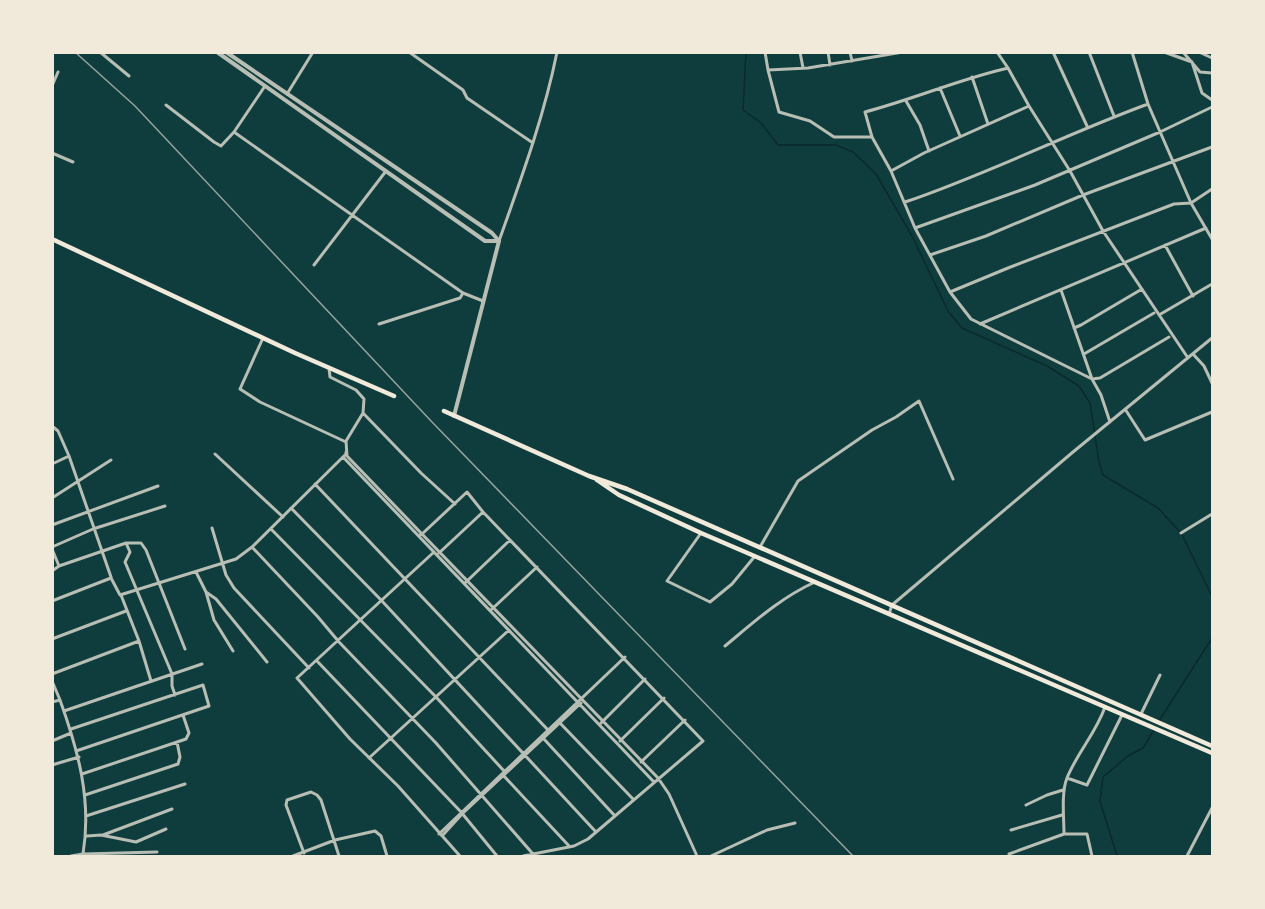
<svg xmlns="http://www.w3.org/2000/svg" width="1265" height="909" font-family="'Alegreya Sans',sans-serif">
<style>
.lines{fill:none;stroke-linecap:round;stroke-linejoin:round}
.stream{stroke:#0a2a2b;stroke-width:1.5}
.minor{stroke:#b8beb3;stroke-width:3}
.tertiary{stroke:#b8beb3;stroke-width:4}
.primary{stroke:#f1e9da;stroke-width:4.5}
.rail{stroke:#97a49c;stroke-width:1.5}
</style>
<rect width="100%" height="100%" fill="#0f3d3e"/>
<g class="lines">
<path class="stream" d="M746 52 743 110 761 123 778 145H836L853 152 876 174 912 236 948 311 962 328 1047 366 1079 386 1090 403 1099 462 1103 475 1158 508 1181 533 1212 596
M1159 721 1212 638
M1117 856 1100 801 1103 777 1128 756 1143 748 1154 730"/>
<path class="minor" d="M100 52 129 76
M409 52 463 90 467 98 533 143
M765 52 768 70
M800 52 803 68
M828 52 830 65
M850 52 852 61
M997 52 1008 68
M1053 52 1087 126
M1089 52 1114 116
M1132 52 1148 104
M1164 52 1192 62 1202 93 1212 100
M1183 52 1200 72 1212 73
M1199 52 1212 58
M972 77 988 124
M52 86 58 72
M940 88 960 136
M287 94 313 52
M906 101 920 125 929 151
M166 105 214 142 221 146 234 132 265 86
M1029 106 1070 171 1103 231 1188 358
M234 132 463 293 483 301
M872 137H834L810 121 779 112 768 70 808 68 903 52
M52 153 73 162
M891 171 924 153 1029 106 1008 68C960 79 914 99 865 112L872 137 891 171 915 228 950 292 971 319 1092 379 1101 395 1110 422
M905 202C988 174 1066 134 1148 104L1191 203 1212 239
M915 228 1035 185 1160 132 1212 107
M499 241C521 179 544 117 557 52
M1165 245 1193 296
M930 255 986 236 1083 195 1212 147
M314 265 386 171
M1061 290 1092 379 1100 378 1169 337
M950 292 1008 268 1174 204 1191 203 1212 189
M1159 315 1212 284
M379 324 460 298 463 293
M980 324 1206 228
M1074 328 1081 325 1142 289
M263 338 240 389 260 402 346 442
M1084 354 1154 313
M1193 354 1204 366 1212 383
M329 368 330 377 356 390 364 399 363 413 346 441 347 456 422 534 467 492 483 512 703 741 588 839 574 846 523 856
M1125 409 1145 440 1212 412
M363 413 421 473 455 504
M52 426 58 431 69 456 111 577
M215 454 283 517
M343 457 654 782
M52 464 69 456
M315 484 548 730
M52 498 111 460
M291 508 382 601 596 832
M52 525 158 486
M212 528 226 575 234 588 309 668
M271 529 436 697 505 772
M701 533 667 581 710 602 732 584 755 556
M1181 533 1212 514
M420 535 422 534 658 778 669 794 697 856
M126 543 130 552 125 562 172 674V686L175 695
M52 547 93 529 165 506
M252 547 318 617 339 642 436 743 533 854
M760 547 798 481 872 430 896 417 919 401 953 479
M52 549 59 566
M434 552 297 678 350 739 398 786 460 856
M439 553 483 512
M52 571 59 566 126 543H141L146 550 185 649
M196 572 206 592 214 620 233 651
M466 582 510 540
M206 592 216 599 267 662
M52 601 111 578 120 595 236 559 252 547 346 454V452
M492 609 537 567
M889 614 892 605 1073 452 1212 338
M52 639 126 611
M139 641 151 681
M725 646C754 622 780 598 815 582
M317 661 461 812 497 856
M52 674 139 641 121 595
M52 681 60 700 52 702
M60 700C78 750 92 800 83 854L71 856
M64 711 202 664
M1141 714 1160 675
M559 722 633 799
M601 723 645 679
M71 729 203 685 209 706 76 751
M543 738 615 816
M52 741 71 733
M620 741 664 698
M369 758 509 630
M641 762 685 720
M52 765 79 757
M82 774 186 739 189 733 183 715
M503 775 570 847
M1067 778 1087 785 1122 715
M85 795 178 764 180 757 177 742
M1026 805 1047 795 1063 790
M86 816 185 784
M1011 830 1062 815
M439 834 625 657
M1064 834C1064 818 1061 793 1067 778 1077 753 1096 733 1105 707
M103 835 172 809
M87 836 101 835 136 842 166 829
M442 836 462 814 581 703
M304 853 286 805 287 800 311 792 317 795 321 800 339 856
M1009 854 1064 834H1087L1092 856
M83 856V854L157 852
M293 856 335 840 375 831 381 836 387 856
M711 856 767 830 795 823
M1187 856 1212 808"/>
<path class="tertiary" d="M217 52 485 241H499
M226 52 492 233 499 241
M454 416 499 241"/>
<path class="primary" d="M52 239 295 353 394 396
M444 411 589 476 627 489 1212 746
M597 480 619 495 701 533 1212 753"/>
<path class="rail" d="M75 52 135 106 432 422 853 856"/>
</g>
<rect width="1265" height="909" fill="none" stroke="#f1e9da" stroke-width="108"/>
</svg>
